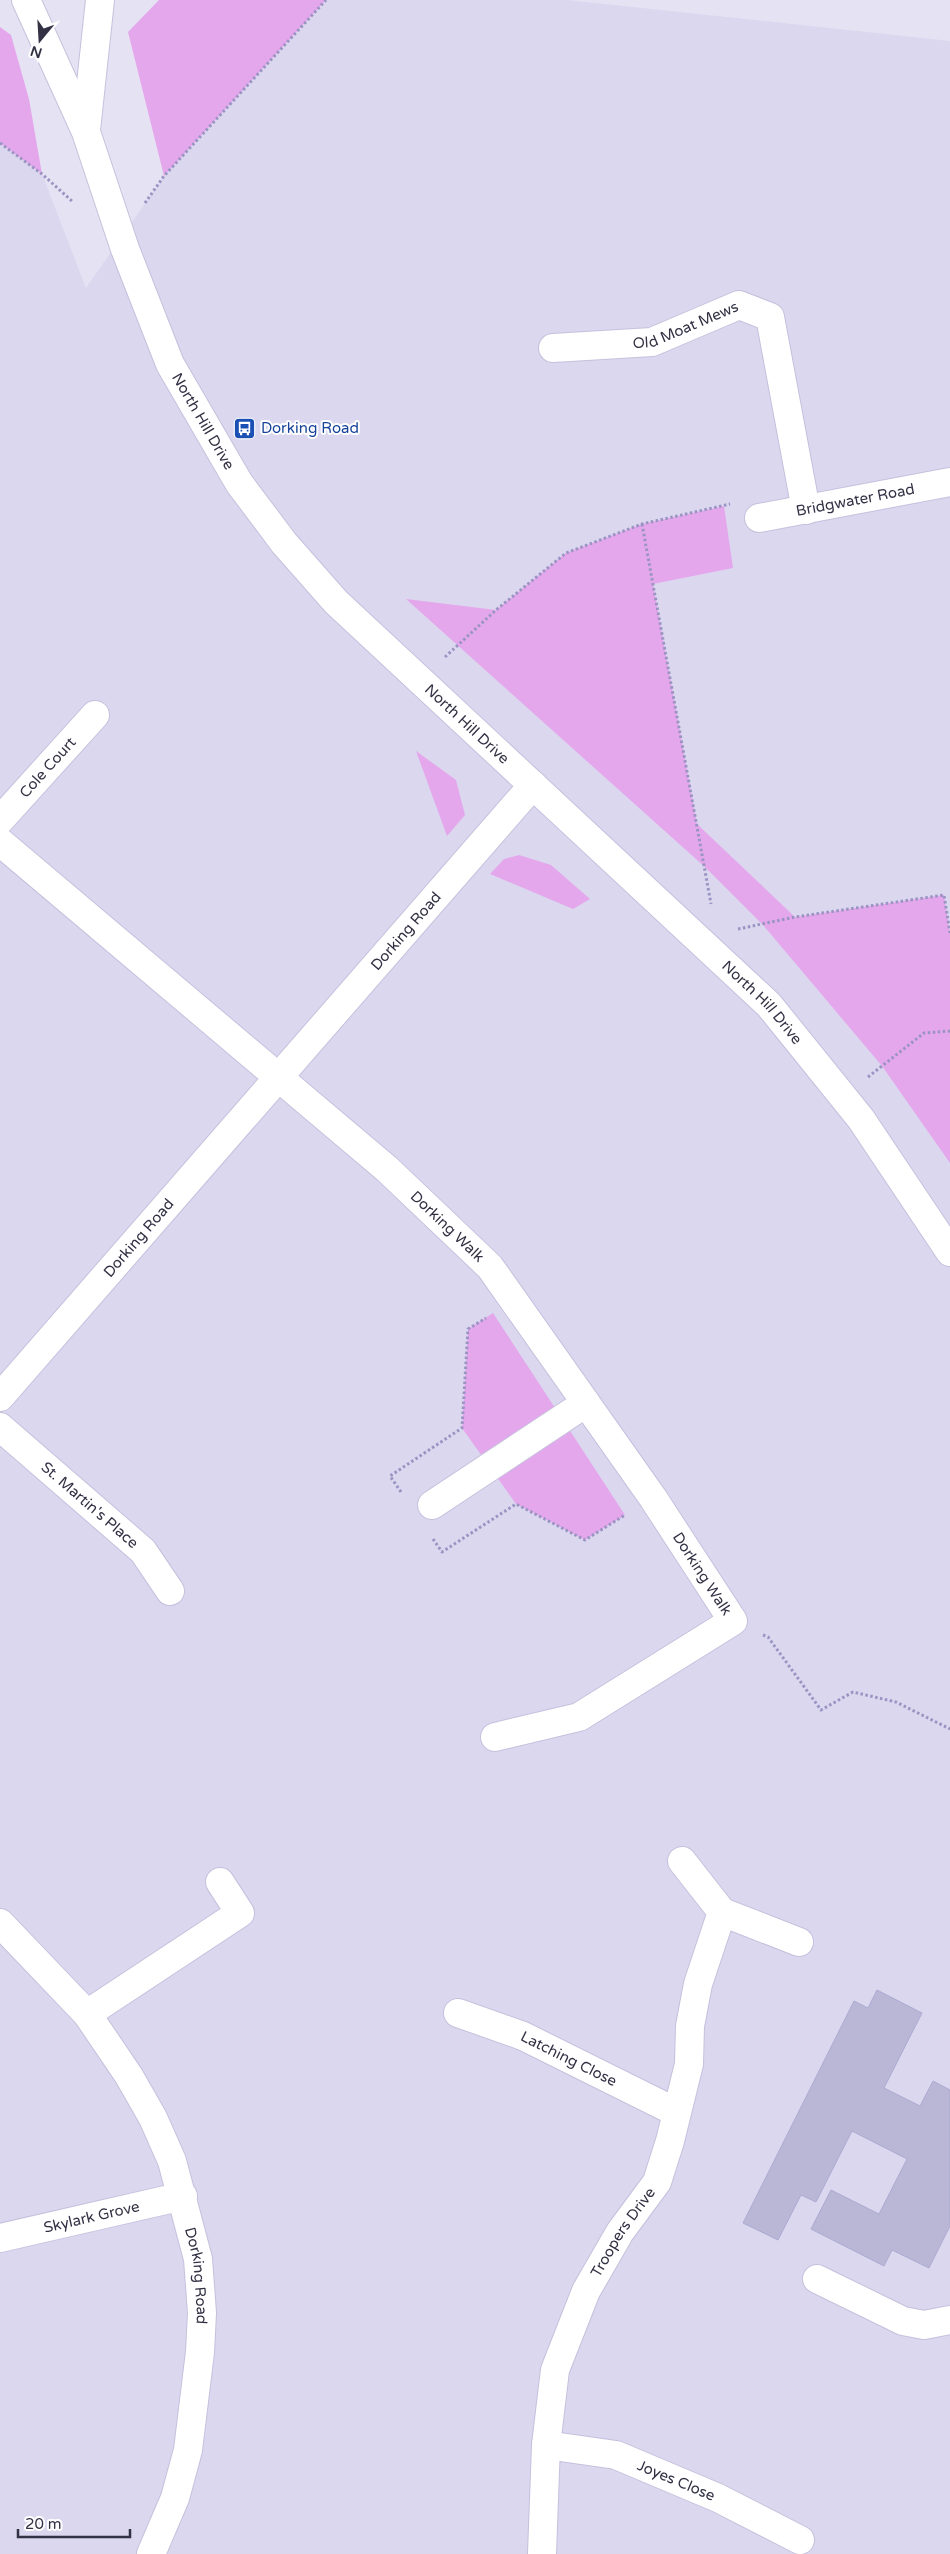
<svg xmlns="http://www.w3.org/2000/svg" width="950" height="2554" font-family="'Varela Round',sans-serif">
<style>
.residential{fill:#dad7ef}
.green{fill:#e5a7ec}
.building{fill:#b9b7d5;stroke:#acaad1}
.lines{fill:none;stroke-linecap:round;stroke-linejoin:round}
.minor-casing{stroke:#c5c1dd;stroke-width:30}
.path{stroke:#9994c2;stroke-width:3;stroke-dasharray:2.5 2.5;stroke-linecap:butt}
.minor{stroke:#fff;stroke-width:28}
.labels{text-anchor:middle;stroke-width:4;stroke-linejoin:round;paint-order:stroke}
.street-label{font-size:15px;fill:#333245;stroke:#fff}
.transit-label{font-size:15px;fill:#164399;stroke:#fff;text-anchor:start}
</style>
<rect width="100%" height="100%" fill="#e5e2f3"/>
<path class="residential" d="M326 0H567L950 41V2554H0V143L42 174 86 288 164 176Z"/>
<path class="green" d="M159 0H326L164 176 128 32Z
M0 27 11 35 29 99 42 174 0 143Z
M724 506 733 568 653 584 697 824 795 917 944 895 950 933V1163L882 1066 763 925 706 868 406 599 496 610 566 553 642 524Z
M416 751 456 780 465 815 447 836Z
M519 855 551 865 590 899 573 909 490 874 504 859Z
M493 1313 625 1515 585 1540 516 1504 462 1428 468 1329Z"/>
<path class="building" d="M877 1990 922 2013 884 2088 920 2106 933 2081 950 2090V2226L929 2268 892 2250 884 2266 811 2229 831 2190 879 2214 907 2159 852 2131 816 2202 801 2195 778 2240 743 2223 854 2001 868 2008Z"/>
<g class="lines">
<defs>
<g id="minor">
<path id="s1" d="M26 0 86 132 125 249 170 364 239 483 284 543 336 602 769 1005 861 1119 950 1252"/>
<path d="M86 130 100 0"/>
<path id="s2" d="M553 348 652 342 739 305 770 317 806 510"/>
<path id="s3" d="M759 518 950 482"/>
<path id="s4" d="M0 820 95 715"/>
<path id="s5" d="M0 842 387 1169 490 1267 653 1498 733 1621 579 1717 495 1737"/>
<path id="s6" d="M0 1397 533 785"/>
<path id="s7" d="M0 1427 143 1551 170 1591"/>
<path d="M432 1505 586 1403"/>
<path d="M682 1861 722 1912 799 1942"/>
<path id="s8" d="M0 1923 87 2014 129 2076 153 2118 172 2161 198 2259 202 2313 200 2352 188 2450 175 2498 151 2554"/>
<path id="s9" d="M458 2013 523 2036 676 2112"/>
<path d="M87 2014 240 1913 220 1882"/>
<path id="s10" d="M0 2238 183 2196"/>
<path d="M817 2279 903 2321 924 2325 950 2320"/>
<path id="s11" d="M546 2445 616 2455 718 2498 800 2540"/>
<path id="s12" d="M542 2554 546 2445 555 2370 586 2291 620 2232 657 2182 670 2141 689 2064 690 2026 698 1984 722 1912"/>
</g>
</defs>
<use href="#minor" class="minor-casing"/>
<path class="path" d="M0 143 42 174 73 202
M145 203 164 176 326 0
M642 524 711 904
M445 657 496 610 566 553 642 524 730 504
M738 929 795 917 944 895 950 933
M868 1077 924 1033 950 1031
M401 1492 390 1476 462 1428 468 1329 486 1318
M433 1539 442 1552 516 1504 585 1540 625 1515
M763 1635 768 1637 821 1710 853 1692 896 1702 950 1729"/>
<use href="#minor" class="minor"/>
</g>
<defs>
<symbol id="bus-square" viewBox="-11 -11 22 22"><rect x="-9" y="-9" width="18" height="18" rx="4" fill="#1a4fb4" stroke="#fff"/><path d="M-5-6H5V4H4V6H2V4H-2V6H-4V4H-5ZM-3.5-4V0h7V-4ZM-3.5 1.2v1.5H-2V1.2ZM2 1.2v1.5H3.5V1.2Z" fill="#fff"/></symbol>
</defs>
<g fill-rule="evenodd">
<use href="#bus-square" x="232" y="416" width="25" height="25"/>
</g>
<g class="labels">
<g class="street-label">
<text dy="5" stroke="none"><textPath href="#s2" startOffset="136">Old Moat Mews</textPath></text>
<text dy="5" stroke="none"><textPath href="#s1" startOffset="458">North Hill Drive</textPath></text>
<text dy="5" stroke="none"><textPath href="#s3" startOffset="98">Bridgwater Road</textPath></text>
<text dy="5" stroke="none"><textPath href="#s1" startOffset="862">North Hill Drive</textPath></text>
<text dy="5" stroke="none"><textPath href="#s4" startOffset="71">Cole Court</textPath></text>
<text dy="5" stroke="none"><textPath href="#s6" startOffset="618">Dorking Road</textPath></text>
<text dy="5" stroke="none"><textPath href="#s1" startOffset="1268">North Hill Drive</textPath></text>
<text dy="5" stroke="none"><textPath href="#s5" startOffset="590">Dorking Walk</textPath></text>
<text dy="5" stroke="none"><textPath href="#s6" startOffset="211">Dorking Road</textPath></text>
<text dy="5" stroke="none"><textPath href="#s7" startOffset="119">St. Martin's Place</textPath></text>
<text dy="5" stroke="none"><textPath href="#s5" startOffset="1022">Dorking Walk</textPath></text>
<text dy="5" stroke="none"><textPath href="#s9" startOffset="120">Latching Close</textPath></text>
<text dy="5" stroke="none"><textPath href="#s10" startOffset="94">Skylark Grove</textPath></text>
<text dy="5" stroke="none"><textPath href="#s12" startOffset="339">Troopers Drive</textPath></text>
<text dy="5" stroke="none"><textPath href="#s8" startOffset="414">Dorking Road</textPath></text>
<text dy="5" stroke="none"><textPath href="#s11" startOffset="136">Joyes Close</textPath></text>
</g>
<g class="transit-label">
<text x="261" y="433">Dorking Road</text>
</g>
</g>
<g transform="translate(40 40) rotate(198)" stroke="#ffffff" stroke-width="4" paint-order="stroke">
<path d="M0-4L9 19L0 12L-9 19Z" fill="#333245"/>
<text y="-8" font-size="14" font-weight="bold" text-anchor="middle" fill="#333245">N</text>
</g>
<path d="M18 2529v8h112v-8" fill="none" stroke="#333245" stroke-width="2.5"/>
<text x="25" y="2529" font-size="15" fill="#333245" stroke="#ffffff" stroke-width="4" paint-order="stroke">20 m</text>
</svg>
